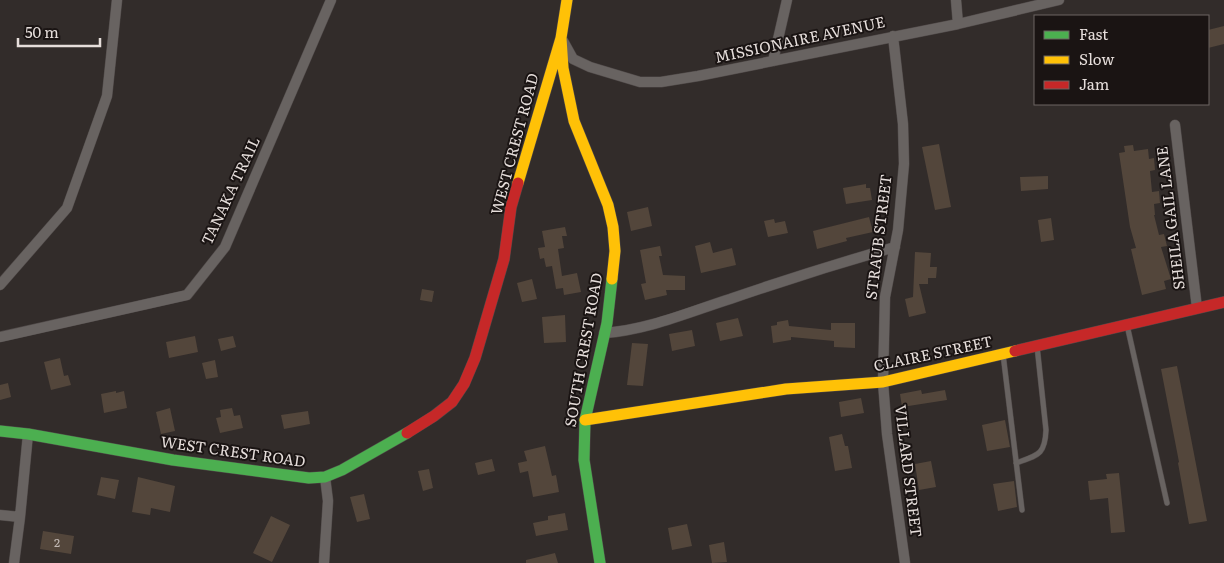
<svg xmlns="http://www.w3.org/2000/svg" width="1224" height="563" font-family="Literata,serif">
<style>
.building{fill:#53463b}
.lines{fill:none;stroke-linecap:round;stroke-linejoin:round}
.lane-casing{stroke:#4f4948;stroke-width:6}
.street-casing{stroke:#4f4948;stroke-width:11}
.fast-casing{stroke:#4f4948;stroke-width:12}
.slow-casing{stroke:#4f4948;stroke-width:12}
.jam-casing{stroke:#4f4948;stroke-width:12}
.lane{stroke:#686361;stroke-width:5}
.street{stroke:#686361;stroke-width:10}
.fast{stroke:#4caf50;stroke-width:11}
.slow{stroke:#ffc107;stroke-width:11}
.jam{stroke:#c62828;stroke-width:11}
.labels{text-anchor:middle;stroke-width:4;stroke-linejoin:round;paint-order:stroke}
.number-label{font-size:12px;fill:#c1b8b3}
.street-label{font-size:15px;fill:#e6dedb;stroke:#1a1413}
</style>
<rect width="100%" height="100%" fill="#322c2a"/>
<path class="building" d="M1224 26V44L1208 48V30Z
M939 144 951 207 935 210 922 147Z
M1133 145 1134 151 1148 149 1149 159 1154 158 1155 170 1150 171 1152 192 1159 191 1160 203 1154 204 1155 215H1154L1159 235 1164 234 1167 246 1161 247 1171 279 1164 281 1166 289 1142 295 1131 249 1136 248 1130 227 1119 153 1125 152 1124 146Z
M1048 176V189L1021 191 1020 177Z
M866 184V188H870L872 200 846 204 843 188Z
M648 207 652 226 631 231 627 212Z
M869 217 873 232 846 238 847 241 817 249 813 231Z
M1051 218 1054 240 1041 242 1038 220Z
M774 219 775 223 785 221 788 233 768 237 764 221Z
M565 227 567 236H562L564 248 558 249 562 276 577 273 581 292 564 295 563 288 556 289 552 266 546 267 544 258 540 259 538 248 545 247 542 231Z
M710 242 713 253 732 248 736 265 701 273 695 246Z
M660 246 662 256H659L663 275 685 276V290H666L667 295 645 300 641 284 646 283 640 250Z
M915 252 931 253 930 267H937L936 278H928V284H919L926 313 909 317 905 299 913 297Z
M532 279 537 299 522 302 517 283Z
M422 289 434 291 432 302 420 300Z
M565 315 566 342 544 343 542 317Z
M738 318 743 336 720 341 716 323Z
M788 320 789 326 831 330V323H855V348L834 347V341L791 337V340L773 343 771 326 777 325V322Z
M692 330 695 346 672 351 669 334Z
M195 336 198 352 169 358 166 342Z
M233 336 236 347 221 351 218 339Z
M632 343 648 344 643 386 627 385Z
M60 358 64 376 68 375 71 385 51 390 44 362Z
M215 360 218 377 206 379 202 363Z
M1177 366 1207 521 1189 524 1178 463 1179 462 1161 369Z
M8 383 11 397 0 400V385Z
M921 390 922 394 945 390 947 400 902 407 900 394Z
M116 391V393L124 391 127 408 104 413 101 394Z
M861 398 864 413 841 417 839 402Z
M170 408 175 431 161 434 156 412Z
M232 408 234 416 240 415 243 428 220 433 216 418 221 417 220 410Z
M308 411 310 424 284 429 281 415Z
M1005 420 1010 447 987 451 982 425Z
M842 434 845 446H848L852 468 835 471 829 437Z
M545 446 552 476 556 475 559 492 533 497 528 471 520 473 518 463 527 461 524 451Z
M492 459 495 471 478 475 475 463Z
M931 461 936 487 919 490 915 464Z
M429 469 433 488 423 491 418 471Z
M1119 473 1125 532 1111 533 1108 498 1090 500 1088 481 1107 479 1106 474Z
M101 477 119 480 115 499 97 495Z
M138 477 175 486 170 512 151 508 150 515 132 512Z
M1014 481 1017 507 998 511 993 484Z
M364 494 370 519 357 522 350 497Z
M565 513 568 530 536 536 533 523 548 520V516Z
M271 516 290 525 272 562 253 553Z
M687 524 692 546 672 550 668 528Z
M43 531 74 536 71 554 40 549Z
M724 542 727 562 712 563 709 545Z
M555 553 558 563H526V560Z"/>
<g class="lines">
<defs>
<path id="lane" d="M1127 325 1167 503
M1003 354 1022 510
M1016 463C1038 455 1045 455 1046 430L1037 346"/>
<path id="street" d="M956 0 958 24
M893 36 903 124 904 164 898 230 885 297 883 382 887 434 905 563
M563 41 573 59 590 67 640 82H661L698 76 958 24 1059 0
M773 61 787 0
M1175 125 1197 308
M0 285 67 208 107 96 117 0
M604 333C648 330 689 312 730 299 785 280 839 263 895 247
M0 337 187 295 225 247 331 0
M0 515 20 517 14 563
M20 517 28 434
M324 563 328 501 325 477"/>
<path id="fast" d="M0 431 28 434 173 460 309 478 325 477 342 470 407 433
M600 563 584 460 585 420 607 323 612 279"/>
<path id="slow" d="M567 0 561 38 563 68 574 121 608 205 613 227 615 251 612 279
M518 183 561 38
M585 420 786 389 883 382 1015 351"/>
<path id="jam" d="M1015 351 1224 302
M407 433 434 416 452 402 464 384 475 358 504 259 511 207 518 183"/>
</defs>
<use href="#lane" class="lane-casing"/>
<use href="#street" class="street-casing"/>
<use href="#fast" class="fast-casing"/>
<use href="#slow" class="slow-casing"/>
<use href="#jam" class="jam-casing"/>
<use href="#lane" class="lane"/>
<use href="#street" class="street"/>
<use href="#fast" class="fast"/>
<use href="#slow" class="slow"/>
<use href="#jam" class="jam"/>
</g>
<g class="labels">
<g class="number-label">
<text x="57" y="547">2</text>
</g>
<g class="street-label">
<text transform="translate(800 40) rotate(-12)" y="5">MISSIONAIRE AVENUE</text>
<text transform="translate(515 144) rotate(-75)" y="5">WEST CREST ROAD</text>
<text transform="translate(231 191) rotate(-65)" y="5">TANAKA TRAIL</text>
<text transform="translate(1171 218) rotate(-97)" y="5">SHEILA GAIL LANE</text>
<text transform="translate(879 237) rotate(-83)" y="5">STRAUB STREET</text>
<text transform="translate(584 350) rotate(-80)" y="5">SOUTH CREST ROAD</text>
<text transform="translate(933 354) rotate(-12)" y="5">CLAIRE STREET</text>
<text transform="translate(233 452) rotate(8)" y="5">WEST CREST ROAD</text>
<text transform="translate(908 471) rotate(83)" y="5">VILLARD STREET</text>
</g>
</g>
<rect x="1034" y="15" width="175" height="90" fill="#1a1413" stroke="#6c6563"/>
<rect x="1044" y="31" width="25" height="8" fill="#4caf50" stroke="#6c6563"/>
<text x="1079" y="40" font-size="15" fill="#e6dedb">Fast</text>
<rect x="1044" y="56" width="25" height="8" fill="#ffc107" stroke="#6c6563"/>
<text x="1079" y="65" font-size="15" fill="#e6dedb">Slow</text>
<rect x="1044" y="81" width="25" height="8" fill="#c62828" stroke="#6c6563"/>
<text x="1079" y="90" font-size="15" fill="#e6dedb">Jam</text>
<path d="M18 38v8h82v-8" fill="none" stroke="#e6dedb" stroke-width="2.5"/>
<text x="25" y="38" font-size="15" fill="#e6dedb" stroke="#1a1413" stroke-width="4" paint-order="stroke">50 m</text>
</svg>
